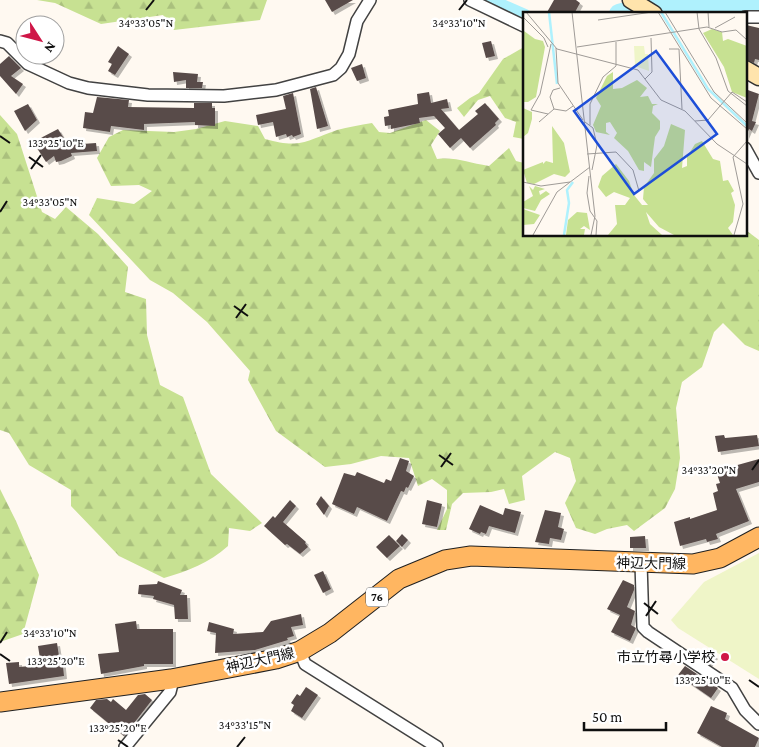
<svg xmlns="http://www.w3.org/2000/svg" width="759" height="747" font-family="'Crimson Pro','Noto Sans JP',serif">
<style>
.forest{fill:url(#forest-firs)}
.pitch{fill:#eff5c8}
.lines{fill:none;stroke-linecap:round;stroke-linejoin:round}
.river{stroke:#aff1fd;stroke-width:20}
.building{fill:#594c4a;filter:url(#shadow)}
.street-casing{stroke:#424242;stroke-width:14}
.secondary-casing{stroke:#313131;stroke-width:19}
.primary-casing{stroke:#202020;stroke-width:21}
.street{stroke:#fff;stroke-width:11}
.secondary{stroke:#ffe4ac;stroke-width:16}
.primary{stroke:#ffb661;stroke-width:19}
.ticks{fill:none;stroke:#0f0f0f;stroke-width:2}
.poi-dot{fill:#cf1647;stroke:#fff;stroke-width:2}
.labels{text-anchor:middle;stroke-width:5;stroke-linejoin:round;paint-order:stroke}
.shield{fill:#fff;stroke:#575757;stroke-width:1}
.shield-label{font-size:12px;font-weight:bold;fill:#0f0f0f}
.street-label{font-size:14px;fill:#0f0f0f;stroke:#fff}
.poi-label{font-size:14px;fill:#0f0f0f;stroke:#fff;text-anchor:end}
.inset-river{fill:none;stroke:#aff1fd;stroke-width:2.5}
.inset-road{fill:none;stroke:#9f9b97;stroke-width:1}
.view{fill:#1d4ed8;fill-opacity:0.15;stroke:#1d4ed8;stroke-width:2.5}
.inset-edge{fill:none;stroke:#0f0f0f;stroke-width:2.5}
.ticks-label{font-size:12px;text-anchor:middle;fill:#0f0f0f;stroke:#fff;stroke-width:5;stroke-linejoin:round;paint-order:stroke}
</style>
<defs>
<pattern id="forest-firs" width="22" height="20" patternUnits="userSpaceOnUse" patternTransform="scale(1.25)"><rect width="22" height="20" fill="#c7e192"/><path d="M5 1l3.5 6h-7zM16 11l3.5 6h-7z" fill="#aac07d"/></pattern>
<filter id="shadow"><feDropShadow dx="3" dy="3" stdDeviation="0" flood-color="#0004"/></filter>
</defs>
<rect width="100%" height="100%" fill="#fff9f1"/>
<path class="forest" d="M37 0H267L260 20 174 30 163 15 101 24 55 3Z
M524 47V139L513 137 516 122 505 118 490 96 478 100 464 117 457 108 470 98 479 93 503 59Z
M0 115 17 134 42 212 55 219 66 207 98 234 128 267 125 292 146 299 147 335 160 385 183 397 211 474 262 523 250 531 229 528 228 546C209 563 188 571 164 578L119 556 71 506V490L29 465 9 433 0 430Z
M426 120 440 131 431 145 437 159C458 157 468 163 489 166L509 148 516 161 524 163V235H745V222L747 231 759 240V351L745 345 723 323 714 332 702 367 682 382 676 408 680 458 675 489 665 508 634 531 627 525 607 529 595 534 576 528 565 503 576 481 570 458 555 452 522 476 525 500 509 504 504 489 491 492 463 493 452 504 446 530H437L447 509V490L432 479 418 486 409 458 381 456 351 464 325 467 276 431 248 380 250 371 207 322 173 293 150 280 89 215 97 198 134 204 152 191 139 185 111 186 97 158 109 137 123 130 174 132 196 129 225 121 258 126 265 139C300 149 306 141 337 130 348 127 360 125 372 123L379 132 390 133Z
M0 489 16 521 39 575 23 634 0 642Z"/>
<path class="pitch" d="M759 553V679L678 628 671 620 704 582Z"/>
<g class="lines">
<path class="river" d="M481 0 524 19
M619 14 651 5 668 9 759 10"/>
</g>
<path class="building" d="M325 0H353L332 12Z
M554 0H576L580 3 574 14H546Z
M746 25 759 28V60L755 59 754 63 745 59Z
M491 41 495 56 486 58 482 43Z
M118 46 129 54 115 75 108 71 112 64 108 62Z
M9 56 21 68 11 76 23 84 16 94 0 76V64Z
M362 64 366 78 357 81 351 68Z
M173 72 198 74 197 82H203L202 88H186V80L174 82Z
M316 87 328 126 317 129 310 89Z
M745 89 759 94 752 121 756 122 752 131 749 129 746 136Z
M429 92 431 103 447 99 449 108 441 109 459 130 478 114 475 111 485 103 499 119 495 123 496 125 470 148 461 138 450 148 438 134 445 128 434 116 419 118 420 123 391 129V125L385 126 384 117 389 116 388 110 418 104 417 94Z
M293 93 301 134 293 137 292 135 287 137 286 134 276 137 273 122 258 125 256 115 286 109 283 96Z
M97 97 129 100 128 107 194 108V103H212V108H215V126L195 125V122L144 124V130L111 126 110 132 83 128 85 112 93 113Z
M28 104 37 120 25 131 14 111Z
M58 129 68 145 96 143 97 151 71 153 72 156 61 161 56 162 54 156 46 162 33 142Z
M724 435 725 438 757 435 759 446 718 452 715 436Z
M400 458 409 461 406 471 414 476 408 488 406 487 404 492 401 491 387 521 357 507 354 514 332 504 344 473 355 476 357 472 384 483 386 479 391 481Z
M759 459V482L736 489 749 521 716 534 718 539 707 542 706 539 680 546 674 522 690 517V519L717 510 713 493 718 491 716 484 720 483 716 471Z
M321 496 329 506 324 515 316 504Z
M290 500 296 506 283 522 306 542 305 543 308 547 300 554 287 544 285 545 264 526 273 516 275 518Z
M427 500 442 504 437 527 422 524Z
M480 505 503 515 505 508 521 512 515 533 489 526 486 534 481 532 480 534 469 529Z
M545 510 561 513 558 527 564 529 561 540 550 538 549 544 535 542Z
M402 534 408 540 402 547 396 541Z
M389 535 400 546 387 558 376 547Z
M645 536 646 548H630V537Z
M323 571 331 589 323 593 314 575Z
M623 580 634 585V590L627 607 635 611 631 625 636 628 630 641 611 632 620 615 607 609Z
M158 581 182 590 180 595H187L188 619H175L174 605 153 599 154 596 138 594 139 585 157 584Z
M301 614 303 625 291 627 294 636 287 638 288 640 255 650 215 653 216 633 207 631 209 622 234 629 233 634 263 632 271 621Z
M136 621 137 629H173V664H144V666L101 674 98 654 119 652 115 624Z
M57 643 59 656H62L64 676 9 684 6 663 19 662V667L41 665 38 646Z
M705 648 715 656 709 664 694 653 696 650 700 654Z
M685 666 718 688 711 698 678 675Z
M306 687 318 695 302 718 291 711 294 705 291 703 297 694 300 696Z
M145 694 152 700 124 736 90 708 96 700 107 699 111 702 113 699 126 710 138 695Z
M711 706 727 713 725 719 759 738 755 747H722L697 733Z"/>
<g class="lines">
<defs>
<path id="street" d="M470 0 524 26
M745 17H759
M0 41 7 43 28 64 69 83 88 88 148 95 224 96 276 90 333 75 341 68 349 54 357 21 370 0
M745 148 759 173
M641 563 643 627 648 632 732 688 745 710 759 724
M300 651 305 664 437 747
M125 747 170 692 172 684 171 679"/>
<path id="secondary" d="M631 0 654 14
M745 69 759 77"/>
<path id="primary" d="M0 702 171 679 276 659 300 651 330 633 399 579 445 560 471 556 693 564 720 558 759 537"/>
</defs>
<use href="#street" class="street-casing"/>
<use href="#secondary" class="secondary-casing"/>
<use href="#primary" class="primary-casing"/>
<use href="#street" class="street"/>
<use href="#secondary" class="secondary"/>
<use href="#primary" class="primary"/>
</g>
<path class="ticks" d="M146 10 154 0M459 10 467 0M0 136 10 143M29 157 43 167M31 169 41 155M0 212 7 201M234 306 248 316M236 318 246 304M439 455 453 465M441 467 451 453M752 470 759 460M644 603 658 614M646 616 656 601M0 643 7 632M0 654 10 661M749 680 759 687M118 740 128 747M237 747 245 737"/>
<circle class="poi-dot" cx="725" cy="657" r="5"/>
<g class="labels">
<rect class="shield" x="366" y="587.5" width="22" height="19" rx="4"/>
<g class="shield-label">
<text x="377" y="601">76</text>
</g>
<g class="street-label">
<text transform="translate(651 563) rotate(1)" y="5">神辺大門線</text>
<text transform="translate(260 660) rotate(-13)" y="5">神辺大門線</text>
</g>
<g class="poi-label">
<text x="715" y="662">市立竹尋小学校</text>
</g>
</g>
<g transform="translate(523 12)">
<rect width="224" height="224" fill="#fff9f1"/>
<path d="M189 17 199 20 200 29 205 27 224 34V86L209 80 201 55 180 21ZM1 19 12 27 20 29 22 35 13 85 5 90H0ZM90 60V77L99 76 114 68 124 76 117 85 125 84 129 92H135L130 94 129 101 137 109V117L132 125 128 155 121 150V159L116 158 105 139 91 126 94 121 87 110 83 111V120L87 123 73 120 70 113 78 94 73 86 84 64ZM0 96 9 100V107L5 121 0 125ZM148 112 162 118 159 156 164 154V145L172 132 179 129 190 147 197 149 200 169 205 168 211 179 208 181 212 193 210 210 205 216 210 223H151L136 215 123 200 127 212 139 223H85L94 212 92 193H102L107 186 91 180 83 185 75 175 79 164 93 152 106 169 111 183 119 193H125L120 187 121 175 131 161V147L141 134ZM29 114 41 131 47 160 42 165 31 162 11 172 4 171 0 158 20 150V152L23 149 30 151ZM6 174 10 178 12 174 22 177 16 179 17 183 23 179 27 182 18 188 12 199 0 196V190L10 184ZM0 197 17 203 11 212 0 213ZM54 200 64 201 67 218 61 214 57 217H62L61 223H43L45 208Z" fill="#c7e192"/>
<path d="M111 34H121L122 42H125L126 59 112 54Z" fill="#eff5c8"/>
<path class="inset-river" d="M26 0 34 72M138 0 185 77 224 114M41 223 46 191 44 178 50 170"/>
<path class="inset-road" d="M3 0 34 37 115 58 138 88 162 99 194 132 224 152M49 0 72 204 68 223M135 0 188 86 224 117M142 0 191 80 224 111M174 0 176 17 193 46 205 79 224 94M185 0 186 15M0 5 21 26 25 35M75 8 129 0M192 16 212 5M54 35 184 15 199 20 213 18 224 28M33 36 35 71 60 108M146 37H156L159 97M122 67 129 60 128 26M37 76 30 78 27 85 31 97 43 99 50 94M25 102 8 98 17 82 28 32M172 109 185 108 209 80 224 90M16 110 31 97M62 110 70 116 74 133 69 158M67 113V92L80 65 93 54V30M64 142 93 140 110 158 116 179M66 164 64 181 67 199 74 209 73 223M0 170 18 174 47 170M10 223 34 180 67 155M211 223 220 192 210 145 224 129"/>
<path class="view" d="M133 39 194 122 111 182 51 99Z"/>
<rect width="224" height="224" class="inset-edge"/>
</g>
<g class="ticks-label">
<text x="146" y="27">34°33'05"N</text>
<text x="459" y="27">34°33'10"N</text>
<text x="56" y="147">133°25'10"E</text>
<text x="50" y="206">34°33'05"N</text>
<text x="709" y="474">34°33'20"N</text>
<text x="50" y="637">34°33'10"N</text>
<text x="56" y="665">133°25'20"E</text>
<text x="703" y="684">133°25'10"E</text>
<text x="245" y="729">34°33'15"N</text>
<text x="118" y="732">133°25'20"E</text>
</g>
<g transform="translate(40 40) rotate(126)"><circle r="24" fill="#ffffff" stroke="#9f9f9f"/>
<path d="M0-4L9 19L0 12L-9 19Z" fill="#cf1647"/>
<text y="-8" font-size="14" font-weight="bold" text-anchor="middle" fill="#0f0f0f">N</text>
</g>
<path d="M584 722v8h82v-8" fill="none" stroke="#0f0f0f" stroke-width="2.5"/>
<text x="592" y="722" font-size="15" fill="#0f0f0f" stroke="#ffffff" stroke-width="4" paint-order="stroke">50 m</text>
</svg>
